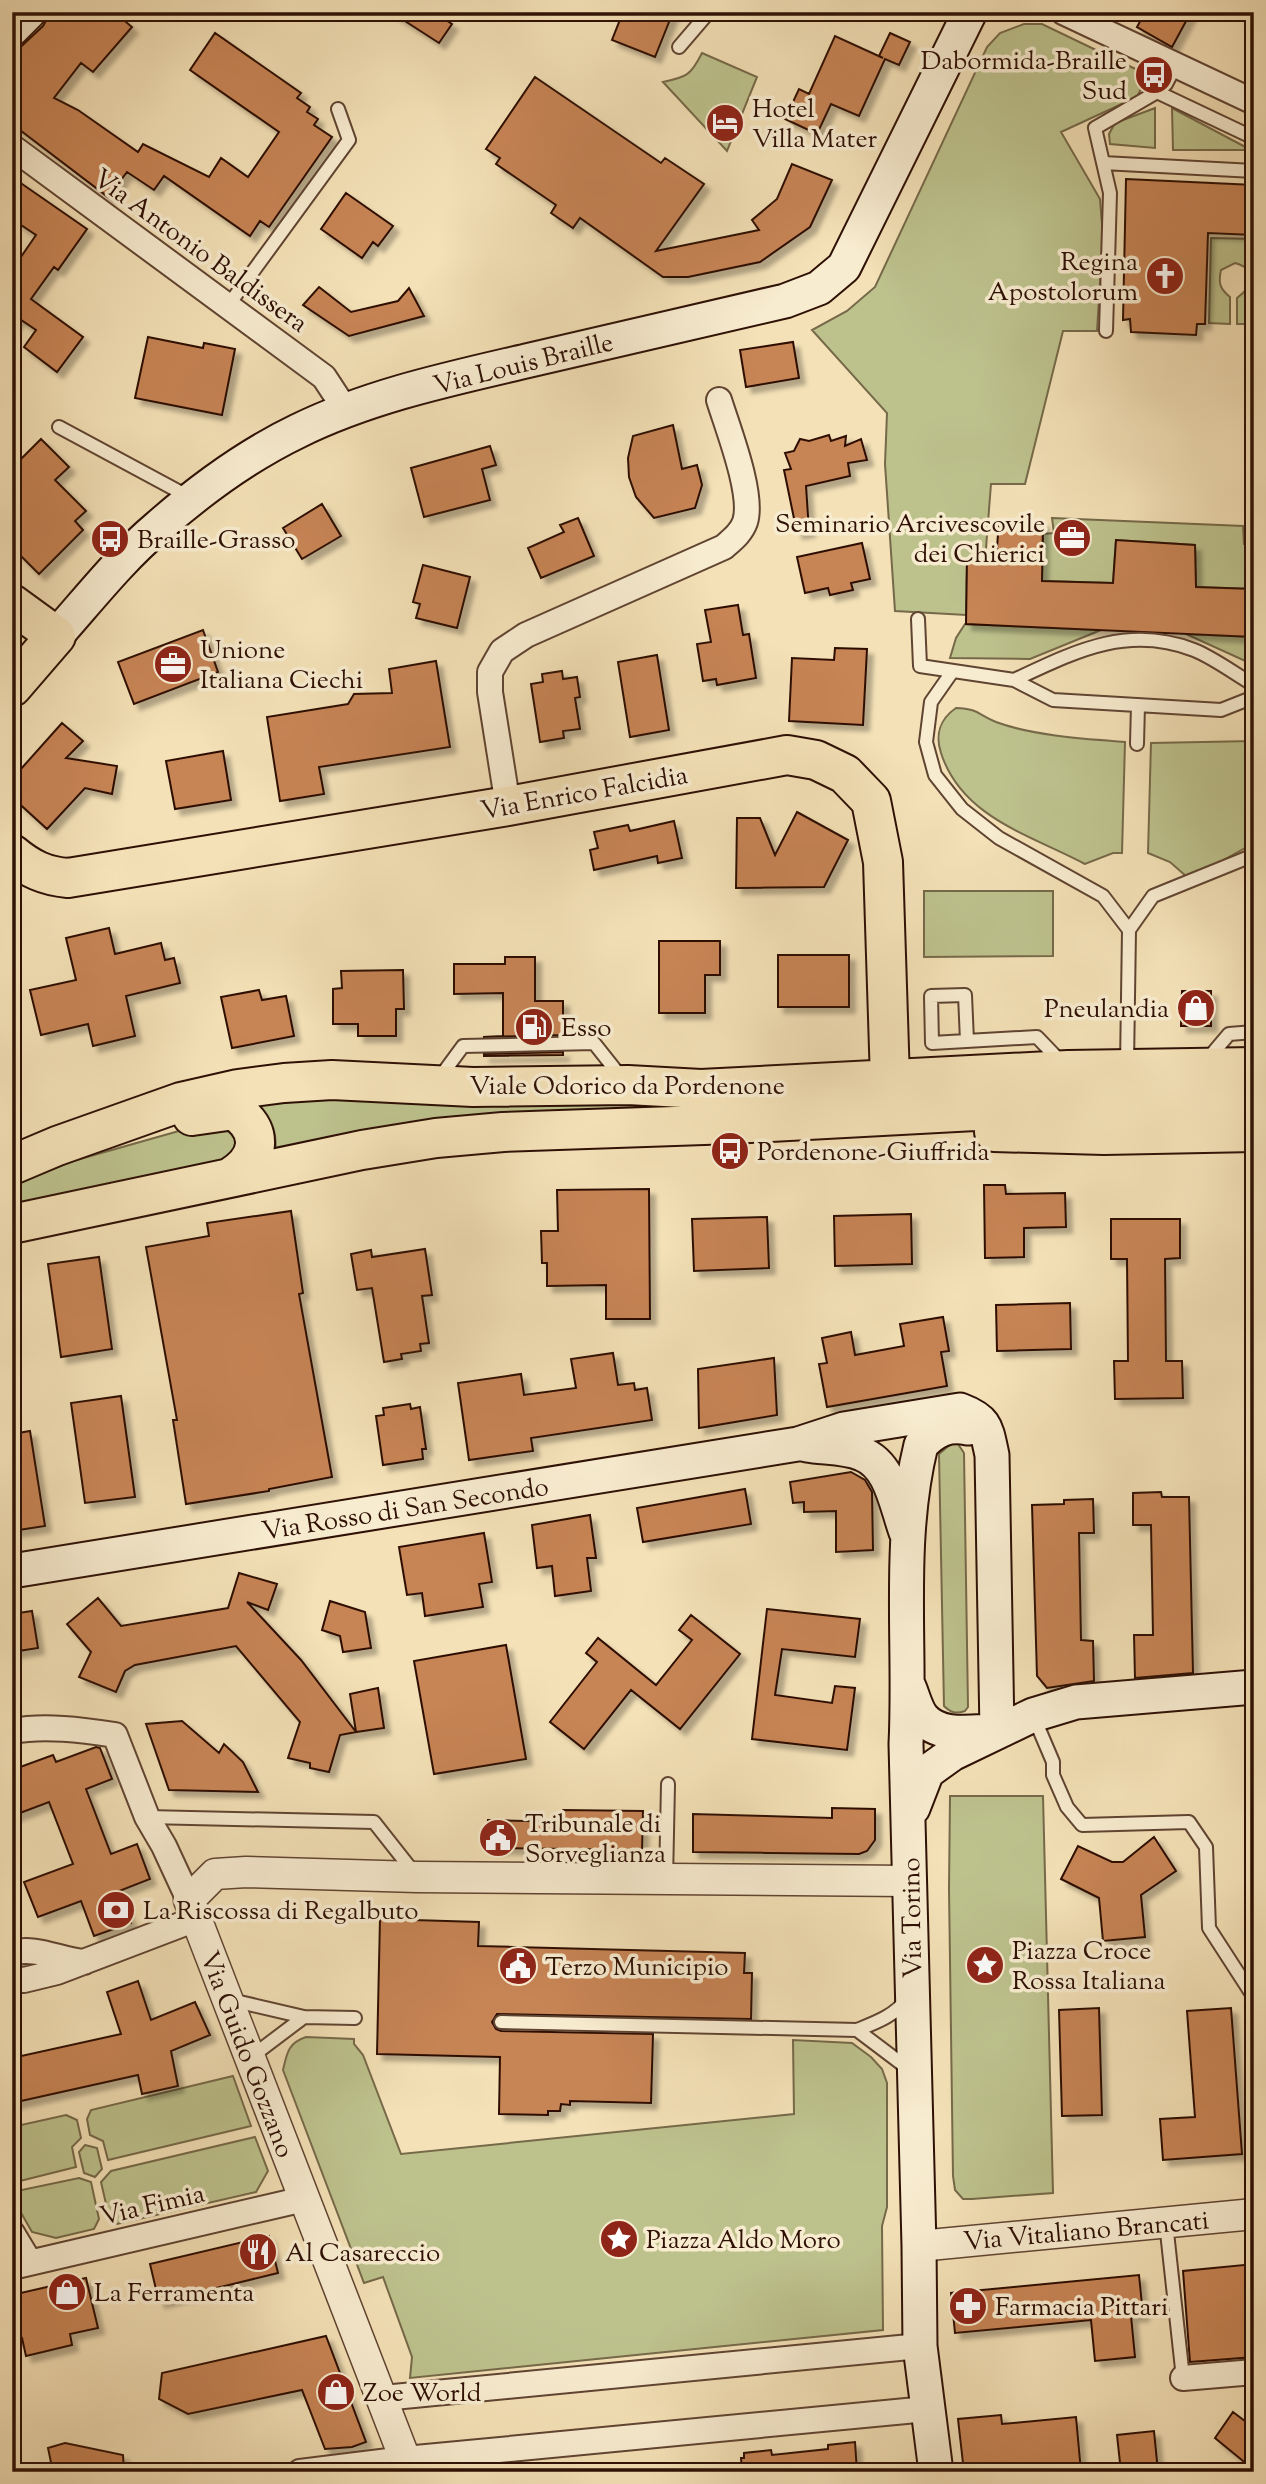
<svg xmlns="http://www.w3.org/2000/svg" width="1266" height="2484" font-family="'Sorts Mill Goudy',serif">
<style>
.green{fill:#bdc28d;stroke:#766949;stroke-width:2}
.building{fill:#c78455;stroke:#2e1005;stroke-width:2;filter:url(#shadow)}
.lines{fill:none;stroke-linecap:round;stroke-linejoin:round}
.service-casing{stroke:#604432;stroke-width:16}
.minor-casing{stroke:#604432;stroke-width:28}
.tertiary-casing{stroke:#604432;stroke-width:33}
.secondary-casing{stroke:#2e1005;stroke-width:37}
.primary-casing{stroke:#2e1005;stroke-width:42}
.service{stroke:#f8ecd0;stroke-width:12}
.minor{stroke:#f8ecd0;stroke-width:24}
.tertiary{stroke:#f8ecd0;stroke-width:30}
.secondary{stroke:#f8ecd0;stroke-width:33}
.primary{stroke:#f4e1b7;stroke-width:38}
.labels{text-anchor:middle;stroke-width:7;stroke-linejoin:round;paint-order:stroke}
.poi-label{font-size:26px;fill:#2e1005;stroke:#f8ecd0;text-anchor:start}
.street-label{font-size:26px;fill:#2e1005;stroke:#f8ecd0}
</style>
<defs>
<filter id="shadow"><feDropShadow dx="6" dy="6" stdDeviation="2" flood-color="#0004"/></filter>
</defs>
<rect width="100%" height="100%" fill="#f4e1b7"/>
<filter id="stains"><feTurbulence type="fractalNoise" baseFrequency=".00286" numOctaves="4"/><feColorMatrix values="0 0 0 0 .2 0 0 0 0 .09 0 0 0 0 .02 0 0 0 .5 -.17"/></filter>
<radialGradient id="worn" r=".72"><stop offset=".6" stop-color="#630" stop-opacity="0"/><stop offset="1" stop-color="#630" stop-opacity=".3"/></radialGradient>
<path class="green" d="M1024 24H1042L1148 75 1137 97 1061 132 1100 199 1103 237 1097 331H1063L1025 484H991L985 561 967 560 966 615 895 611 885 464 887 413 812 330 847 311 875 287 987 47 1000 33Z
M702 53 757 77 727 151 663 82C687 77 691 75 702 53Z
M1155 108V148L1110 144 1109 134 1115 123Z
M1172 108 1251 150H1173Z
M1211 238 1254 239V324H1237V298C1253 286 1259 270 1235 263L1221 270C1218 283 1220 289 1230 297V324L1209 323Z
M1052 518 1243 526 1244 544 1254 543V589L1196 587 1195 545 1116 540 1113 583 1042 581 1043 534 1054 533Z
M965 624 1101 630 1030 659 950 658 956 638Z
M1186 634 1254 637V665Z
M956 708C979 709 977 714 996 722 1034 736 1085 739 1125 742L1122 853H1113L1085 864C1031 835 962 818 941 753 935 735 940 719 956 708Z
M1254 741V843L1209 868 1186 876 1170 862 1148 853 1151 743Z
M924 891H1053V956L924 957Z
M273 1097 771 1100 275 1152C278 1131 270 1114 254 1100Z
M214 1121 238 1126 236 1158 12 1207V1185L73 1161Z
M951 1444H958L964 1453 968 1707 965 1711C956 1714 951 1713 944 1706L939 1454Z
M950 1796H1043L1053 2193 972 2199H963L955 2190 953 2176 949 1889Z
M306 2037 354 2039V2044L363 2055 401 2154 794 2114 793 2040 852 2043 871 2057 882 2069 887 2083V2207L882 2226 883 2330 410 2378 412 2357 383 2277 364 2283 283 2070C287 2053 288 2043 306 2037Z
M233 2076 251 2126 108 2160 103 2141 90 2135 87 2119 91 2110Z
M66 2115 77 2120 81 2138 72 2147 76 2167 12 2183V2127Z
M255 2137 268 2171 256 2192 117 2224 109 2217 101 2182 111 2171Z
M85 2145 97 2148 102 2169 95 2177 84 2173 79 2152Z
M79 2178 91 2182 99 2219 94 2229 56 2238 32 2232 12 2197V2192Z"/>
<path class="building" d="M51 12H114L132 27 93 72 81 63 54 98 78 110 138 152 143 144 209 177 221 158 248 177 279 132 190 70 215 33 301 93 297 98 310 107 307 112 318 119 314 125 332 137 269 227 260 221 250 236 164 176 154 190 127 172 108 197 12 124V55L43 26Z
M391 12H433L452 24 439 43Z
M623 12H673L655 57 612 40Z
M1145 12H1191L1172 47 1137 27Z
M890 33 910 42 899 65 885 59 859 116 831 104 817 134 785 119 799 89 809 94 835 36 883 58 879 56Z
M535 77 661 163 665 158 704 184 656 251 759 230 752 220 777 199 792 164 832 180 810 227 760 262 688 277H663L580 218 573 228 551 213 556 205 496 164 500 158 486 149Z
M12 177 87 229 58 270 54 267 31 299 83 337 57 372 24 347 36 330 18 318 12 327V270L36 235 12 219Z
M1126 179 1254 185V235L1208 233 1205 324H1197L1196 335 1131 332 1130 319 1123 320Z
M346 193 393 226 378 246 373 242 362 258 321 229Z
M319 287 351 312 398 301 409 288 424 316 349 336 303 305Z
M148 337 203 348 204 343 235 349 222 415 135 398Z
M793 342 799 378 746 387 740 350Z
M673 425 682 469 697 465 702 485 695 508 654 518 636 497 629 477 628 458 633 436Z
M829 435 831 441 846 436 845 446 861 439 867 460 848 463 850 476 806 486 809 531 797 533 784 470 791 469 785 453 794 451 800 439 809 441Z
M41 439 69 467 55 480 86 511 75 521 83 530 39 574 12 547V468Z
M490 446 496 465 482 469 490 500 424 517 411 468Z
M322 504 341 536 302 559 283 528Z
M578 518 594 556 541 578 528 548 564 532 560 525Z
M999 521 1043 522 1042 581 1113 583 1116 540 1195 545 1196 587 1254 589V637L966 624 967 559 996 561Z
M862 543 870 579 851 583 853 590 830 595 828 588 805 593 797 557Z
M423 565 470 577 457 628 416 618 420 604 413 602Z
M738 605 743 635 749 634 756 678 717 685 716 679 703 681 697 644 711 642 705 610Z
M203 630 218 672 134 704 118 662Z
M835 648 867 649 863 725 789 721 792 658 834 660Z
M657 655 669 730 630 737 618 662Z
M436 661 450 747 319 767 324 794 280 801 267 717 348 704 354 694 392 693 389 669Z
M562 671 563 679 577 677 580 697 575 698 580 729 563 731 564 738 540 742 531 684 543 682 542 674Z
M62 723 83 741 66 758 117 766 112 794 85 788 47 829 12 797V779Z
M223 751 231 800 175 809 166 761Z
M797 812 848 840 824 887 736 888 737 818H760L775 855Z
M674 821 682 858 658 863 657 856 594 870 590 850 598 848 594 832 628 825 630 831Z
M109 928 115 954 161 943 165 960 174 958 180 983 126 996 135 1036 93 1046 88 1024 41 1035 30 990 76 980 66 938Z
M659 941H720V975H705V1013H659Z
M778 955H849V1007H778Z
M505 957H535V1001H563V1035L483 1037 503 1036V993L454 994V964H505Z
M403 970 404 1009H396V1036H358V1024H333V989L342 988 341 971Z
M259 990 262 1000 286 996 294 1036 232 1048 221 997Z
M1182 991H1211V1026H1181Z
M563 1052V1055L484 1056V1054Z
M984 1185H1005L1006 1194 1065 1193 1066 1227 1024 1228V1257L985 1258Z
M649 1189 650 1319H606V1285L547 1286V1263H542L541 1231H558L557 1190Z
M291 1211 303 1293 299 1294 332 1477 269 1489V1491L186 1504 173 1420H177L146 1247 209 1236 207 1223Z
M911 1214 912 1264 835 1266 834 1216Z
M767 1217 769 1268 694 1271 692 1219Z
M1111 1219H1180V1258L1165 1259 1166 1361H1182L1183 1398 1115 1399 1114 1361H1128L1127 1259H1111Z
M425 1249 432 1295 422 1296 429 1343 420 1344 421 1351 401 1354 402 1359 384 1362 372 1288 357 1290 351 1254 371 1250 372 1257Z
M99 1257 112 1349 61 1357 48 1264Z
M1070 1303 1071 1349 997 1351 996 1305Z
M943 1317 949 1351 941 1352 947 1386 827 1407 819 1364 827 1363 822 1338 851 1332 855 1355 904 1346 900 1324Z
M613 1353 618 1385 634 1383 635 1390 647 1388 652 1420 531 1438 533 1451 469 1460 458 1383 521 1374 524 1395 576 1388 571 1359Z
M774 1358 777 1415 699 1428 698 1369Z
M121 1396 135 1497 85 1503 71 1403Z
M410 1404 411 1409 420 1407 426 1449H422L423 1459 383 1465 376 1416 384 1415 383 1408Z
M30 1431 45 1526 12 1531V1434Z
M851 1472 865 1480 872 1492 873 1550 836 1552V1511L804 1512V1502L793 1503 790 1482Z
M745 1489 751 1524 643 1542 637 1508Z
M1161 1492 1162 1497H1189L1193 1673 1135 1678 1134 1635H1153L1151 1525H1133V1493Z
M1093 1499 1094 1533H1079L1081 1640 1093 1641 1094 1681 1047 1688 1037 1676 1032 1505 1064 1504V1500Z
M590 1515 596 1558H587L591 1591 555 1596 552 1566 537 1568 532 1525Z
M484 1533 492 1582 479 1584 483 1607 425 1616 422 1593 407 1595 399 1547Z
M239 1573 277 1584 268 1610 247 1602 301 1660 356 1732 340 1735 329 1772 310 1768V1763L288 1758 300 1722 236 1646 135 1665 125 1671 116 1692 79 1677 91 1652 67 1624 98 1598 121 1626 228 1608Z
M330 1601 365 1612 371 1648 343 1652 340 1636 322 1630Z
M767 1609 860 1619 855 1657 782 1649 775 1695 832 1703 835 1686 855 1688 847 1750 752 1739Z
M32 1611 38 1648 12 1652V1614Z
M691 1615 740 1654 680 1729 631 1690 584 1749 550 1722 597 1662 586 1653 598 1638 656 1685 692 1640 679 1630Z
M506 1645 526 1759 434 1774 414 1661Z
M378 1688 384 1728 356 1732 350 1694Z
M182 1721 219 1753 224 1744 243 1762 258 1792 169 1790 146 1724Z
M96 1747 100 1748 112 1779 86 1789 111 1854 137 1844 150 1879 119 1891 131 1923 94 1936 81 1901 38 1917 24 1882 73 1864 49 1802 12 1816V1770L53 1755 56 1762Z
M832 1808 875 1809V1840L867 1851 859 1854 693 1852V1814L832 1818Z
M563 1810 643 1811 642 1850 487 1848 488 1820 563 1822Z
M1154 1837 1176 1871 1141 1895 1145 1937 1103 1941 1099 1898 1061 1879 1078 1846 1112 1862H1123Z
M380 1919 479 1922 478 1946 745 1953 744 1973H752L751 2019 497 2014 492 2022 496 2029 501 2031 653 2034 651 2103 570 2101V2105L561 2104 560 2111H548V2115L499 2114 500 2057 377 2054Z
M138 1981 151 2020 195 2002 210 2035 171 2051 178 2086 142 2094 138 2075 12 2103V2058L121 2034 107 1992Z
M1099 2008 1102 2115 1062 2116 1059 2010Z
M1231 2008 1242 2154 1163 2160 1160 2119 1195 2117 1187 2011Z
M269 2236 278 2273 159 2302 150 2264Z
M1254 2264V2357L1190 2362 1183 2271Z
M1139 2275 1143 2315 1131 2316 1135 2357 1095 2361 1091 2320 955 2333 951 2293Z
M86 2278 98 2328 70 2334 72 2345 26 2356 22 2338 12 2340V2295Z
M326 2336 366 2442 352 2447 325 2449 302 2390 188 2414 159 2399 162 2373Z
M1233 2412 1254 2428V2470L1215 2438Z
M1001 2415 1002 2424 1076 2417 1081 2472H964L958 2419Z
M1154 2431 1158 2472H1121L1117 2435Z
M855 2442 857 2472H742L741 2458H744V2453L771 2450 772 2455 828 2449V2445Z
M65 2443 123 2455 124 2472H53L48 2448Z"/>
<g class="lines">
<defs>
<path id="service" d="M679 47 709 12
M1157 92 1166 84 1176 65
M1103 163 1254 171
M227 307 349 140 338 109
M1106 331 1110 193 1095 128 1157 92 1254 138
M59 427 191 498
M918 619 920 666 1014 680 1053 700 1221 710 1254 697
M952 672 931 702 926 742 935 775 962 809 999 838 1103 896 1129 930
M1014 680C1074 652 1127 624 1194 650 1214 658 1235 674 1254 685
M1137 744 1138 705
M967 1041 965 995 931 996 932 1043 1037 1037 1061 1062
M1207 1060 1229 1034 1254 1032
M1127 1065 1129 930 1153 896 1254 855
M438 1080 463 1046 594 1043 621 1077
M1033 1715 1053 1762V1775L1067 1807 1082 1825 1189 1822 1206 1847 1209 1928 1253 1996 1254 2006
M147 1817 374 1822 415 1874
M666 1880 668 1784
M231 2000 304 2017 355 2018
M501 2022 857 2030C877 2022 894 2016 907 1999
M857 2030 902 2064 908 2072
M251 2057 304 2017
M1166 2223 1183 2378"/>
<path id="minor" d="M1063 12 1254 102
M12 147 324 377 345 409
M508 806 490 692V672L502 651 526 635 724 547C733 539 741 533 745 522 754 495 728 429 719 400
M12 1731C45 1725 82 1730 115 1735L147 1817 164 1846 189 1900
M12 1953C35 1946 60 1960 84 1962
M12 1979 24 1980 57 1972 196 1919
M12 2233 30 2263
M12 2267 304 2199
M1183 2378 1254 2372
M383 2398 920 2346
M300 2472 405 2459 927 2409"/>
<path id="tertiary" d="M919 2246 1254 2214
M410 2472 189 1900 215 1874 246 1872 417 1877 910 1881"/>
<path id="secondary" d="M12 29 29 12
M56 636C89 599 120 559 158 527 199 491 248 455 298 431 369 396 449 379 526 361 612 341 699 321 785 301L819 288 844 267 970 12
M807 1445C824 1448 846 1447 862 1454 891 1465 896 1505 906 1532
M12 1571 798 1444 844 1429 960 1410C987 1420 986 1428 992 1455L997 1731
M909 1687C913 1696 916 1710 923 1718 939 1737 969 1732 991 1731
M913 1808 927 1772 952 1754 1033 1715 1076 1702 1254 1687
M936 2472 920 2346 919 2246 906 1744C911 1645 897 1542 921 1445 935 1430 948 1424 968 1428"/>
<path id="primary" d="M12 604 56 636 12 687
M12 854C30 869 45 876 68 878L508 806 787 755 816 760 845 774 871 801 883 862 890 1080
M192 1116 234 1110C264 1131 261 1158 231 1177
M994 1132 1104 1135 1254 1132
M12 1165 57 1146 181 1102 238 1089 284 1083 332 1080 473 1087 628 1085 701 1089 1068 1070 1254 1067
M12 1224 362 1150 436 1138 503 1132 733 1124 1088 1105 1254 1101"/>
</defs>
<use href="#service" class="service-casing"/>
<use href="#minor" class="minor-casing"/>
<use href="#tertiary" class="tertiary-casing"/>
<use href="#secondary" class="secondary-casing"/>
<use href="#primary" class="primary-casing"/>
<use href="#service" class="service"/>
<use href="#minor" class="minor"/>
<use href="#tertiary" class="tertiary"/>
<use href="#secondary" class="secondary"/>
<use href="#primary" class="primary"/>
</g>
<defs>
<symbol id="bus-disc" viewBox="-11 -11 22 22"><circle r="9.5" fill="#8f2418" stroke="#f8ecd0"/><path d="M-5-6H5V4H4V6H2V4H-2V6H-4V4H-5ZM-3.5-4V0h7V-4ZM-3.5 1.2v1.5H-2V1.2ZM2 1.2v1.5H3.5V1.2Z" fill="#fff"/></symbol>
<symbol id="hotel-disc" viewBox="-11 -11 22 22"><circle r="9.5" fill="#8f2418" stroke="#f8ecd0"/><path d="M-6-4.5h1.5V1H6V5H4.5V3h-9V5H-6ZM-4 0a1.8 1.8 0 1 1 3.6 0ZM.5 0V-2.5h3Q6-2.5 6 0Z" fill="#fff"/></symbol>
<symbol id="church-disc" viewBox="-11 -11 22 22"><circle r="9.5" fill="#8f2418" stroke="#f8ecd0"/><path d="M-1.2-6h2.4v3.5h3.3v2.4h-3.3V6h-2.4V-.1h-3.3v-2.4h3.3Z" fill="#fff"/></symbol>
<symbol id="office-disc" viewBox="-11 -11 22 22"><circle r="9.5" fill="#8f2418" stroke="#f8ecd0"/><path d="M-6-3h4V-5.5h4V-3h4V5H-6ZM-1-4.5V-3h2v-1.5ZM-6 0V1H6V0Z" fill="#fff"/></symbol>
<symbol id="shop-disc" viewBox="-11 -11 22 22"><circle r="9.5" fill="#8f2418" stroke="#f8ecd0"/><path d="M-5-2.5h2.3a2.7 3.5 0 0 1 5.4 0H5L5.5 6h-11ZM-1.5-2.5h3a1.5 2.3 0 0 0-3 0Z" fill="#fff"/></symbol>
<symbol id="fuel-disc" viewBox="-11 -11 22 22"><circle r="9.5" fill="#8f2418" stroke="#f8ecd0"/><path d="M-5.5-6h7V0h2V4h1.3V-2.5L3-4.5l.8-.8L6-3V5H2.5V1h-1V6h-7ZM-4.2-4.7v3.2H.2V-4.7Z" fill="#fff"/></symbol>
<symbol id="civic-disc" viewBox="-11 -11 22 22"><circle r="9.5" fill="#8f2418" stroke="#f8ecd0"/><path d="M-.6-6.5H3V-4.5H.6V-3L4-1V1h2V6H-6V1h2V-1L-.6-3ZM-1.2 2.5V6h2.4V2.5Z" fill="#fff"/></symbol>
<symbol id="bank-disc" viewBox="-11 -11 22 22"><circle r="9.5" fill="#8f2418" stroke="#f8ecd0"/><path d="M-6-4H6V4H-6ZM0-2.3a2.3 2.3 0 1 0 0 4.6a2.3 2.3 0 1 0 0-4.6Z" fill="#fff"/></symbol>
<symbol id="sight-disc" viewBox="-11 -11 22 22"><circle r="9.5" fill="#8f2418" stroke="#f8ecd0"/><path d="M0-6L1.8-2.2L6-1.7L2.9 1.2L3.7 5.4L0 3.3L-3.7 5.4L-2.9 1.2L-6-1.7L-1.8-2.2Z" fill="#fff"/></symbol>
<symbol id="restaurant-disc" viewBox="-11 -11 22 22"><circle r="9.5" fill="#8f2418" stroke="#f8ecd0"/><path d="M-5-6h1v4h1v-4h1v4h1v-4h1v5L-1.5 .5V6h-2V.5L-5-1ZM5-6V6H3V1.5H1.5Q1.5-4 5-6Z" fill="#fff"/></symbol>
<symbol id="pharmacy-disc" viewBox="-11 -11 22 22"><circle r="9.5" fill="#8f2418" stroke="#f8ecd0"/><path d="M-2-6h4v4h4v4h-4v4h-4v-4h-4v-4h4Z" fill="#fff"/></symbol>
</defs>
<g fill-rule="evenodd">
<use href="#bus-disc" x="1132" y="53" width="44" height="44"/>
<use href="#hotel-disc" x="703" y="101" width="44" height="44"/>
<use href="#church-disc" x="1143" y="254" width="44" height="44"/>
<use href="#office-disc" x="1050" y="516" width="44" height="44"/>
<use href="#bus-disc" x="88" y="517" width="44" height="44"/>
<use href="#office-disc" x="151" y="642" width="44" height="44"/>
<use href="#shop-disc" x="1174" y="986" width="44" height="44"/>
<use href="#fuel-disc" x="512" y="1005" width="44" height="44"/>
<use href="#bus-disc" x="708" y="1129" width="44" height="44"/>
<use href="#civic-disc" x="476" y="1816" width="44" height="44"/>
<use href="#bank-disc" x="94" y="1888" width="44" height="44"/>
<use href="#sight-disc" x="963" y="1943" width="44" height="44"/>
<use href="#civic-disc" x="496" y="1944" width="44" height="44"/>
<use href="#sight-disc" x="597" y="2217" width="44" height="44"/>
<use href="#restaurant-disc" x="236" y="2230" width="44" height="44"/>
<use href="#shop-disc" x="45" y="2270" width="44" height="44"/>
<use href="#pharmacy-disc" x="946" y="2284" width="44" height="44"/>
<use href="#shop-disc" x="314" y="2370" width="44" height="44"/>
</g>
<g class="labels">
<g class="poi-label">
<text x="1127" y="69" text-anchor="end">Dabormida-Braille<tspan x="1127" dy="30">Sud</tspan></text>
<text x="752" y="117">Hotel<tspan x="752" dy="30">Villa Mater</tspan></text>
<text x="1138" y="270" text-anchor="end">Regina<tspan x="1138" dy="30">Apostolorum</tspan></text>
<text x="1045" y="532" text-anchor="end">Seminario Arcivescovile<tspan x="1045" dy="30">dei Chierici</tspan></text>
<text x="137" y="548">Braille-Grasso</text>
<text x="200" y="658">Unione<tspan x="200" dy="30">Italiana Ciechi</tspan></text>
<text x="1169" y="1017" text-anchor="end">Pneulandia</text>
<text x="561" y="1036">Esso</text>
<text x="757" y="1160">Pordenone-Giuffrida</text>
<text x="525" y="1832">Tribunale di<tspan x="525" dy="30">Sorveglianza</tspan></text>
<text x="143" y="1919">La Riscossa di Regalbuto</text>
<text x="1012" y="1959">Piazza Croce<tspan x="1012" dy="30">Rossa Italiana</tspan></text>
<text x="545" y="1975">Terzo Municipio</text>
<text x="646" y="2248">Piazza Aldo Moro</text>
<text x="285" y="2261">Al Casareccio</text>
<text x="94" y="2301">La Ferramenta</text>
<text x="995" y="2315">Farmacia Pittari</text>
<text x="363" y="2401">Zoe World</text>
</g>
<g class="street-label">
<text transform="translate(201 250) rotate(36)" y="9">Via Antonio Baldissera</text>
<text transform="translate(523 363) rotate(-14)" y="9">Via Louis Braille</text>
<text transform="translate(584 792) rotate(-10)" y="9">Via Enrico Falcidia</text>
<text x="627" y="1094">Viale Odorico da Pordenone</text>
<text transform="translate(405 1508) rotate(-9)" y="9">Via Rosso di San Secondo</text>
<text transform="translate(911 1918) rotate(-91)" y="9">Via Torino</text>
<text transform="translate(248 2054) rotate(69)" y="9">Via Guido Gozzano</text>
<text transform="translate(152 2204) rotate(-13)" y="9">Via Fimia</text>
<text transform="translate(1086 2230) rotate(-5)" y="9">Via Vitaliano Brancati</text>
</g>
</g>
<rect width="1266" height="2484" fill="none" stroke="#f4e1b7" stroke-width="42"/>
<rect x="14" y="14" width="1238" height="2456" fill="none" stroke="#2e1005" stroke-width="3.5"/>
<rect x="21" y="21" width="1224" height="2442" fill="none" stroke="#2e1005" stroke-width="2"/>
<rect width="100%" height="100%" filter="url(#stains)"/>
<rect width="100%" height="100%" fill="url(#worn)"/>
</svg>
